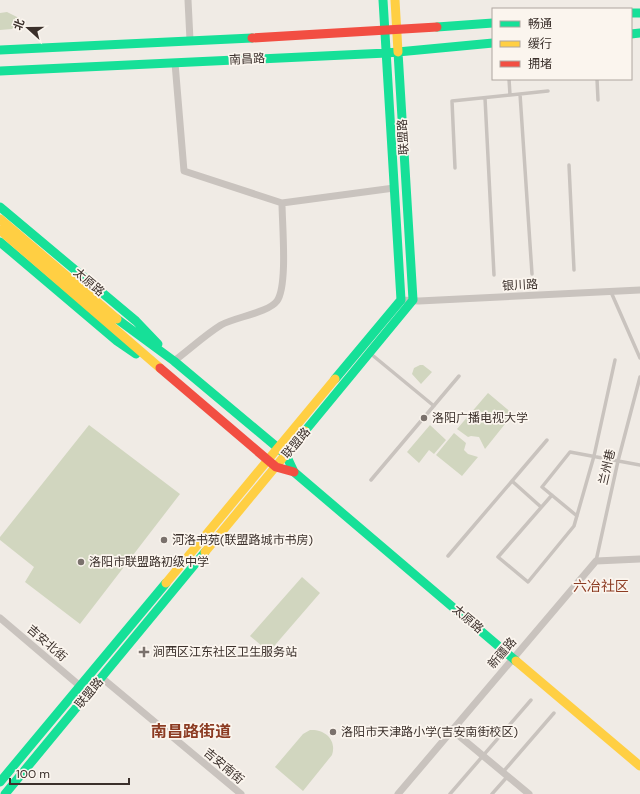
<svg xmlns="http://www.w3.org/2000/svg" width="640" height="794" font-family="'DM Sans','Noto Sans SC',sans-serif">
<style>
.green{fill:#d1d6bf}
.lines{fill:none;stroke-linecap:round;stroke-linejoin:round}
.lane{stroke:#c9c3be;stroke-width:3.5}
.street{stroke:#c9c3be;stroke-width:7}
.fast{stroke:#16e098;stroke-width:9}
.slow{stroke:#ffcf43;stroke-width:9}
.jam{stroke:#f24e42;stroke-width:9}
.poi-dot{fill:#7a716c;stroke:#fbf5ee;stroke-width:1.5}
.labels{text-anchor:middle;stroke-width:3.5;stroke-linejoin:round;paint-order:stroke}
.street-label{font-size:12px;fill:#3b302b;stroke:#fbf5ee}
.poi-label{font-size:12px;fill:#3b302b;stroke:#fbf5ee;text-anchor:start}
.quarter-label{font-size:14px;fill:#8c3b22;stroke:#fbf5ee}
.district-label{font-size:16px;font-weight:bold;fill:#8c3b22;stroke:#fbf5ee}
</style>
<rect width="100%" height="100%" fill="#f0ebe5"/>
<path class="green" d="M7 12 17 17 24 28 0 30V13Z
M420 365H423L432 372 421 384 412 374 414 368Z
M488 393 513 414 485 449 479 437 471 436 468 437 457 429Z
M89 425 180 494 80 624 25 582 34 567 0 540V537Z
M430 425 446 440 434 454 429 450 419 463 407 452Z
M454 433 466 443 464 450 468 454 478 457 462 476 436 455Z
M302 577 320 593 269 652 250 636Z
M310 730C325 729 337 740 332 755L303 791 275 767 303 734Z"/>
<g class="lines">
<path class="lane" d="M509 79 510 95
M597 79 598 100
M520 94 532 274
M485 98 494 275
M569 165 574 270
M455 168 452 101 548 91
M611 292 640 358
M371 354 434 406
M371 480 459 376
M512 481 541 507
M552 495 498 557 528 582 574 526 594 456 615 360
M577 516 542 487 570 452 640 465
M448 556 547 440
M596 561 618 461 640 377
M503 772 554 713
M450 794 531 700
M492 794 507 777"/>
<path class="street" d="M188 0 190 40
M175 63 184 171 282 203 394 188
M401 300 419 301 640 290
M174 361C190 349 205 335 221 325 235 317 268 313 277 301 288 286 282 223 282 203
M0 618 80 686
M102 678 241 794
M452 730 529 794
M398 794 596 561 640 559"/>
<path class="fast" d="M631 13H640
M437 27 493 23
M631 34 640 33
M0 50 252 38
M0 71 387 53 493 43
M0 207 136 321 158 344
M0 242 117 341 136 354
M117 319 174 361 278 448 286 455 294 472 516 661
M335 379 401 300 383 0
M305 431 413 300 398 52
M0 782 166 583
M5 794 205 552"/>
<path class="slow" d="M395 0 398 52
M0 219 117 319
M0 230 160 368
M205 552 305 431
M166 583 335 379
M516 661 640 766"/>
<path class="jam" d="M252 38 437 27
M160 368 276 467 294 472"/>
</g>
<g class="poi-dot">
<circle cx="424" cy="418" r="4"/>
<circle cx="164" cy="540" r="4"/>
<circle cx="81" cy="562" r="4"/>
<path d="M142 646h4v4h4v4h-4v4h-4v-4h-4v-4h4z"/>
<circle cx="333" cy="732" r="4"/>
</g>
<g class="labels">
<g class="street-label">
<text transform="translate(247 59) rotate(-3)" y="4">南昌路</text>
<text transform="translate(403 137) rotate(-93)" y="4">联盟路</text>
<text transform="translate(89 282) rotate(40)" y="4">太原路</text>
<text transform="translate(520 285) rotate(-3)" y="4">银川路</text>
<text transform="translate(296 443) rotate(-50)" y="4">联盟路</text>
<text transform="translate(607 467) rotate(-77)" y="4">兰州巷</text>
<text transform="translate(468 619) rotate(40)" y="4">太原路</text>
<text transform="translate(47 643) rotate(41)" y="4">吉安北街</text>
<text transform="translate(502 653) rotate(-49)" y="4">新疆路</text>
<text transform="translate(89 693) rotate(-50)" y="4">联盟路</text>
<text transform="translate(224 766) rotate(40)" y="4">吉安南街</text>
</g>
<g class="poi-label">
<text x="432" y="422">洛阳广播电视大学</text>
<text x="172" y="544">河洛书苑(联盟路城市书房)</text>
<text x="89" y="566">洛阳市联盟路初级中学</text>
<text x="153" y="656">涧西区江东社区卫生服务站</text>
<text x="341" y="736">洛阳市天津路小学(吉安南街校区)</text>
</g>
<g class="quarter-label">
<text x="601" y="591">六冶社区</text>
</g>
<g class="district-label">
<text x="191" y="737">南昌路街道</text>
</g>
</g>
<rect x="492" y="8" width="140" height="72" fill="#fbf5ee" stroke="#aea6a0"/>
<rect x="500" y="21" width="20" height="6" fill="#16e098" stroke="#aea6a0"/>
<text x="528" y="28" font-size="12" fill="#3b302b">畅通</text>
<rect x="500" y="41" width="20" height="6" fill="#ffcf43" stroke="#aea6a0"/>
<text x="528" y="48" font-size="12" fill="#3b302b">缓行</text>
<rect x="500" y="61" width="20" height="6" fill="#f24e42" stroke="#aea6a0"/>
<text x="528" y="68" font-size="12" fill="#3b302b">拥堵</text>
<g transform="translate(28 28) rotate(291)" stroke="#fbf5ee" stroke-width="3" paint-order="stroke">
<path d="M0-3L7 15L0 10L-7 15Z" fill="#3b302b"/>
<text y="-6" font-size="11" font-weight="bold" text-anchor="middle" fill="#3b302b">北</text>
</g>
<path d="M10 778v6h119v-6" fill="none" stroke="#3b302b" stroke-width="2"/>
<text x="16" y="778" font-size="12" fill="#3b302b" stroke="#fbf5ee" stroke-width="3" paint-order="stroke">100 m</text>
</svg>
